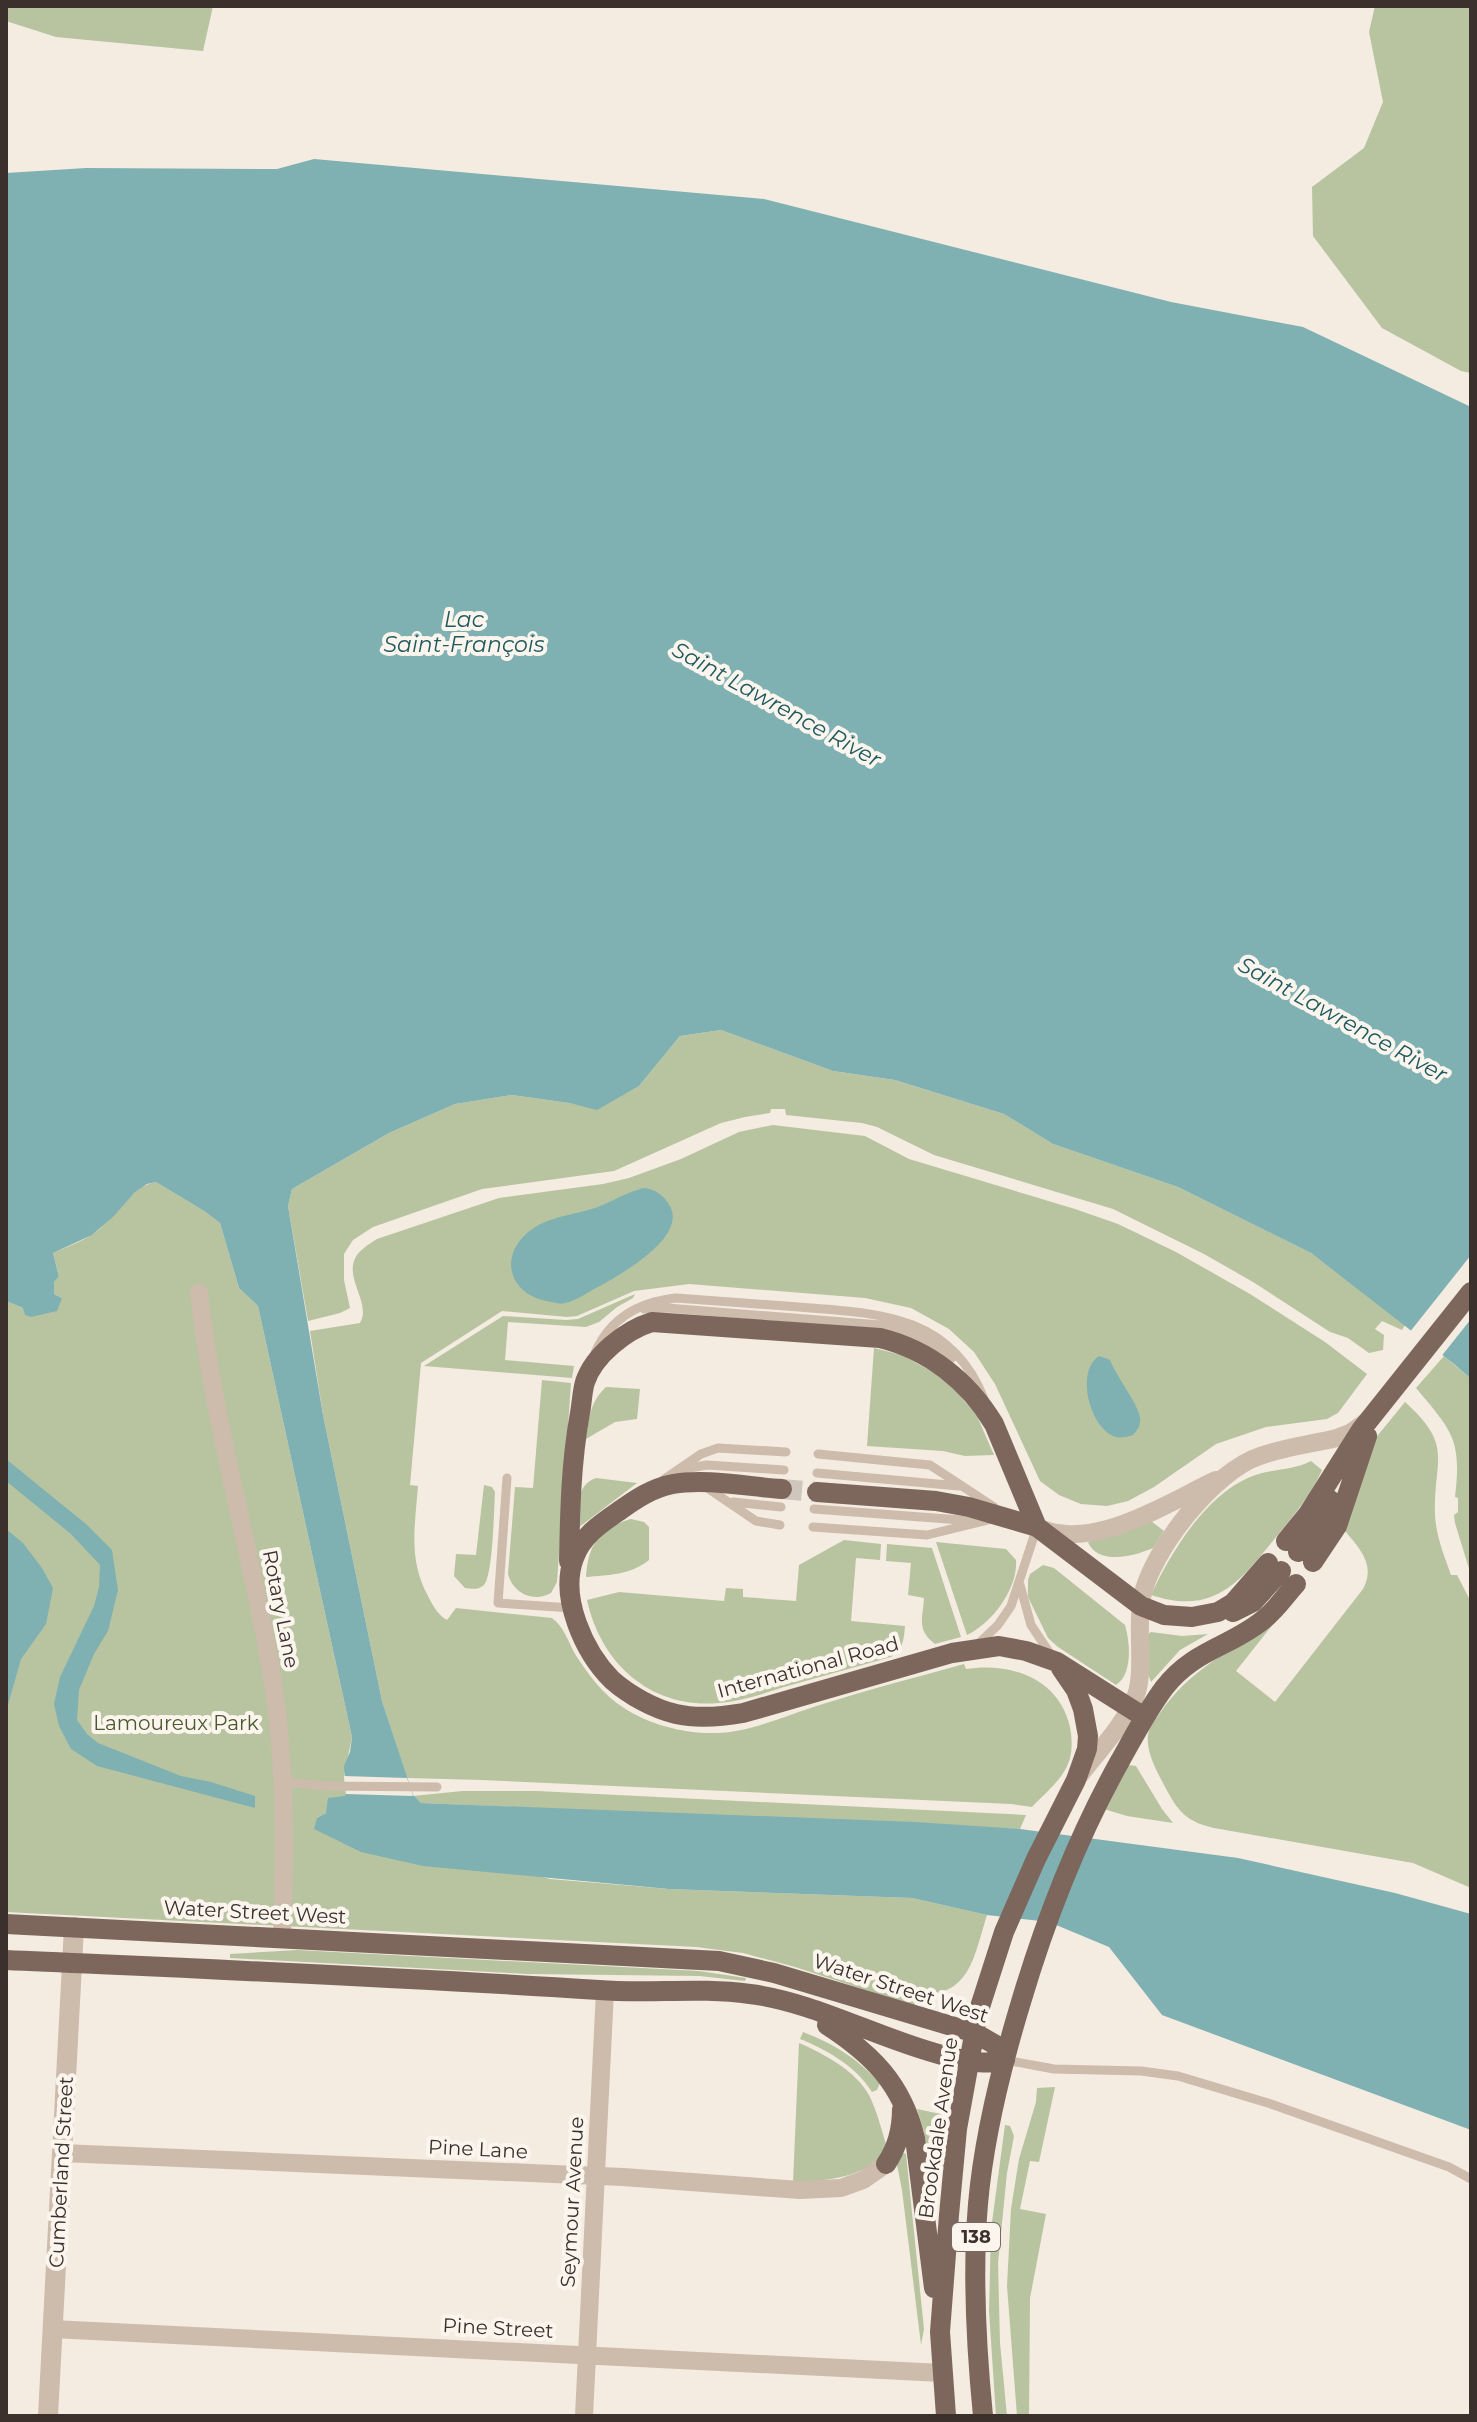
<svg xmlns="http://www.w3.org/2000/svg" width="1477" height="2422" font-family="Montserrat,sans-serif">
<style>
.green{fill:#b8c4a0}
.water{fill:#7fb0b2}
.pier{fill:#f4ebe1}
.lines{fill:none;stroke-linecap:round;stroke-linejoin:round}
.primary-tunnel{stroke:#cfc6bd;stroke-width:20;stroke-dasharray:20 10;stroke-linecap:butt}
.service{stroke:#cdbbac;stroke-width:9}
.minor{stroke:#cdbbac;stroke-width:18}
.tertiary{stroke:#cdbbac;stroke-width:20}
.primary{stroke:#7d675c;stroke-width:20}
.labels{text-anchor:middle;stroke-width:8;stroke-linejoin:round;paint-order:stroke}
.shield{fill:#fbf5ee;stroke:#756b66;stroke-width:2}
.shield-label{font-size:18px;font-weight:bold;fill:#3b302b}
.street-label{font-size:20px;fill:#3b302b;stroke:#fbf5ee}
.park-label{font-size:20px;fill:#4a5a2e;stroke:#fbf5ee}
.water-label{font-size:22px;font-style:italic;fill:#1f5a5e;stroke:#fbf5ee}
</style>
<rect width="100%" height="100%" fill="#f4ebe1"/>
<path class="green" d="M6 6H213L203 51 56 37 6 21Z
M1375 6H1471V373L1461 371 1382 328 1313 236 1312 187 1364 148 1383 102 1369 32Z
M721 1030 833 1071 895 1080 1004 1114 1053 1144 1178 1187 1311 1253 1405 1325 1402 1330 1382 1321 1375 1329 1384 1335 1383 1350 1369 1353 1348 1338 1330 1332 1253 1282 1204 1254 1113 1209 934 1155 877 1127 862 1123 786 1115 785 1109H771L770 1113 745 1117 721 1123 614 1171 482 1189 373 1227 353 1240 344 1254V1280L350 1308 340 1313 308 1321 288 1206 292 1189 389 1133 455 1104 512 1095 569 1103 597 1109 639 1086 680 1036Z
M773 1125 865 1136 909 1159 1075 1209 1118 1224 1176 1252 1250 1294 1325 1342 1367 1374 1338 1413 1327 1419 1266 1427 1216 1444 1154 1487 1128 1501 1107 1506 1081 1504 1059 1495 1040 1481 995 1384 974 1352 949 1329 911 1308 865 1298 689 1284 634 1291 577 1316 567 1317 502 1311 421 1363 410 1485 418 1486C415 1526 408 1559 428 1596 433 1606 438 1615 447 1620L456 1608 552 1618C564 1627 568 1641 575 1654 588 1674 603 1695 624 1708 650 1725 685 1734 717 1733 751 1732 790 1714 823 1704 870 1689 917 1677 964 1664L966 1669C1010 1662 1059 1678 1070 1727 1072 1738 1073 1753 1068 1764 1061 1781 1045 1793 1032 1807L1011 1804 482 1780 407 1778 382 1701 323 1415 310 1331 360 1323C371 1305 347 1281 354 1261 357 1251 369 1244 377 1239L499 1198 603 1184 629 1178 681 1159 739 1132Z
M156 1182 204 1211 220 1223 239 1288 258 1306 352 1737 344 1776 346 1794 326 1813 317 1818 550 1879 669 1889 912 1898 987 1915C973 1959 971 1995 917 1996L914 2006 795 1967 743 1953 696 1947 6 1912V1301L23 1308 62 1298 54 1294V1282L59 1277 53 1253C66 1247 81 1242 93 1234 115 1219 129 1187 156 1182Z
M635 1294 633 1298 617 1307 599 1322 586 1327 508 1322 505 1360 574 1366 572 1378 424 1366 503 1316 566 1320 578 1319Z
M874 1348 902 1355 947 1380 977 1416 994 1455 965 1456 943 1451 867 1446Z
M1444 1356 1471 1379V1575L1455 1523 1454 1515 1458 1512V1498L1455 1497C1462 1439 1452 1431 1416 1388Z
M542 1380 571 1383 557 1582 551 1593C533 1603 513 1593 508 1574L515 1487 533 1488Z
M606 1387 640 1389 637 1419 615 1422 586 1439C589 1418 590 1402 606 1387Z
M1405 1402C1455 1447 1433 1459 1435 1515 1436 1536 1444 1555 1451 1575H1457L1471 1602V1888L1413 1863 1214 1828C1183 1821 1176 1808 1162 1781 1155 1768 1146 1750 1148 1735 1149 1727 1155 1720 1160 1713 1188 1671 1232 1649 1274 1623L1236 1671 1275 1702 1363 1589C1376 1565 1360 1549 1345 1531L1374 1440Z
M1311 1461 1322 1470C1311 1496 1293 1516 1276 1537 1240 1582 1214 1616 1151 1595 1171 1552 1205 1496 1250 1477 1272 1468 1292 1471 1311 1461Z
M596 1478 637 1483 578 1528C579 1509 575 1485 596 1478Z
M484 1485 492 1487 495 1492C494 1509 493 1575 484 1585 479 1590 472 1589 465 1588L454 1576 456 1554 476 1555Z
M631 1519 644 1522 649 1527V1560C630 1575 609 1575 586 1577 588 1545 599 1528 631 1519Z
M1151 1521 1164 1531C1160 1536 1156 1545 1153 1548 1152 1549 1141 1552 1140 1553 1123 1558 1096 1562 1088 1542Z
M844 1540 881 1544 880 1560 856 1558 851 1621 905 1626C904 1639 903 1650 891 1657 855 1667 820 1677 784 1687 763 1694 741 1701 719 1703 651 1709 601 1664 587 1600L619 1592 724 1601 726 1588 743 1589V1597L796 1601 799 1565Z
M936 1542 1006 1549 1016 1560C1018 1589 992 1623 967 1635Z
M887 1544 932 1548 961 1637 935 1644C916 1630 923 1618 924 1598L908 1595 911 1563 886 1561Z
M1043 1565 1054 1568 1125 1625C1130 1642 1133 1674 1116 1685L1058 1647 1048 1638 1028 1597V1580L1030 1574Z
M1151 1632 1182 1636 1208 1634 1180 1650 1151 1682 1148 1674V1634Z
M1128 1765 1136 1766 1162 1809 1173 1823 1127 1816 1104 1809Z
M462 1791H537L1026 1815 1020 1829 421 1803 413 1796Z
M297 1950 699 1971 746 1978 745 1981 699 1976 527 1974 230 1958V1954Z
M803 2032C836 2045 855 2057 880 2083L877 2090 872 2092C856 2066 827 2050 800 2039Z
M799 2043C824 2054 855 2070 869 2095 877 2111 882 2131 887 2148 867 2179 827 2180 793 2183Z
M1055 2087 1039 2162 1030 2161 1020 2209 1046 2214 1030 2298 1029 2416H1017L1007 2286 1011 2209 1019 2159 1036 2102 1037 2088Z
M917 2109 950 2116 946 2166 929 2167 924 2131Z
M1005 2125 1010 2126 1014 2136 1007 2173 998 2263 1000 2343 1007 2416H996L989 2311 991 2230Z
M903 2153 906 2154 924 2329 921 2345 902 2190 897 2165Z"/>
<path class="water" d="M314 159 764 199 1171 302 1303 327 1471 407V1379L1454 1364 1311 1253 1178 1187 1053 1144 1004 1114 895 1080 833 1071 721 1030 680 1036 639 1086 597 1110 569 1103 512 1095 455 1104 389 1133 292 1189 288 1206 323 1415 382 1701 413 1795 421 1803 915 1822 1020 1829 1238 1858 1395 1893 1471 1914V2130L1162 2015 1109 1947 1049 1922 987 1915 912 1898 669 1889 423 1866 361 1852 314 1829 317 1818 326 1813 328 1798 344 1796 346 1794 344 1766 350 1752 352 1737 258 1306 239 1288 220 1223 204 1211 156 1182 147 1184 134 1193 114 1216 92 1235 53 1253 59 1277 54 1282V1294L62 1298 57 1311 31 1317 25 1315 23 1308 6 1301V173L86 168 277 169Z
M644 1188C654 1189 662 1194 668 1203 692 1235 620 1275 598 1287 588 1292 576 1301 565 1303 560 1305 553 1302 547 1301 512 1295 498 1260 526 1234 548 1214 579 1216 605 1204 618 1198 629 1192 644 1188Z
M1099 1356 1110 1360C1116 1376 1139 1405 1140 1418 1141 1426 1137 1430 1133 1435 1126 1437 1119 1439 1113 1436 1090 1426 1075 1372 1099 1356Z
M6 1459 86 1524 112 1550 118 1590 108 1631 94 1654 79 1690 77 1720 87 1734 98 1743 181 1776 211 1782 255 1796V1808L97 1766 71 1749 59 1726 54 1704 60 1677 94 1606 99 1587 100 1565 71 1534 6 1481Z
M6 1529 23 1543 42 1568 53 1588 46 1624 21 1659 6 1712Z"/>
<path class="pier" d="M1471 1255V1319L1440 1358 1409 1333Z
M344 1776 407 1778 413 1796 346 1794Z"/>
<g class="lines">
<path class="primary-tunnel" d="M782 1489 817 1492"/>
<path class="service" d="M644 1309 667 1308 881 1325C908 1331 931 1341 952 1358
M595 1353C610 1318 639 1302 676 1298 717 1301 758 1304 799 1307 876 1313 951 1314 984 1399
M818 1454 930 1465 994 1507
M684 1469 707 1465 784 1470
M817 1473 959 1486
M507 1478 498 1603 572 1608
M663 1480 701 1454 718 1448 786 1452
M706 1487 756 1521 780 1525
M733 1502 781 1507
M814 1509 974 1521
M813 1527 927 1535 992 1519
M1020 1585 1031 1625 1051 1655
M976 1646 998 1625 1011 1606 1037 1527
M283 1782 327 1786 437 1787
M1005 2060 1054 2069 1141 2071 1178 2076 1271 2104 1449 2167 1471 2179"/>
<path class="minor" d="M199 1293C213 1424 252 1551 273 1682 286 1766 285 1852 282 1937
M1042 1529C1096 1550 1167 1503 1216 1480
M1080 1775C1100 1749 1124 1725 1136 1695 1145 1671 1136 1625 1142 1597 1152 1550 1214 1471 1260 1456 1285 1447 1312 1444 1337 1438L1350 1433 1367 1421
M62 2153 623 2177 800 2190 841 2188 863 2180 886 2164
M52 2329 942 2373
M584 2416 605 1991"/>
<path class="tertiary" d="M48 2416 74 1927"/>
<path class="primary" d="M782 1489C749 1487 706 1478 673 1484 652 1488 636 1499 619 1511 600 1524 582 1536 574 1558 559 1597 584 1652 612 1680 629 1695 654 1709 676 1714 698 1719 720 1717 743 1713L952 1653 999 1646 1026 1651 1057 1662 1144 1717
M817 1492 936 1501 969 1507 1037 1527 1141 1606 1164 1615 1192 1617 1218 1612 1233 1603 1268 1563
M1286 1541 1308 1514 1361 1430 1471 1292
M1298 1552 1313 1533 1330 1500
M569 1561C570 1511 571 1462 580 1413 582 1403 582 1392 585 1382 594 1355 626 1330 652 1322L880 1338C929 1350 968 1381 994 1424L1037 1527
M1313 1562 1337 1526 1367 1436
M1233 1612 1253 1602 1281 1571
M6 1924 719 1961 774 1973 975 2033 994 2044 1005 2060
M6 1960C204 1969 401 1977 599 1990 649 1994 699 1987 750 1994 815 2002 881 2040 946 2056 966 2060 985 2066 1005 2060
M827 2025C872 2054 902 2084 915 2138L934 2288
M886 2164C897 2148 902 2129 902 2109
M946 2416 940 2332 949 2215 957 2129 978 2013 1004 1932 1036 1859 1076 1780 1087 1749 1088 1736 1083 1709 1076 1690 1061 1668
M983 2416C976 2345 972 2275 978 2204 984 2135 1001 2068 1021 2002 1046 1918 1077 1838 1120 1761 1134 1736 1147 1711 1164 1688 1193 1650 1230 1647 1263 1620 1276 1610 1285 1596 1296 1584"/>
</g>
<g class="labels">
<rect class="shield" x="952" y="2223" width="48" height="28" rx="6"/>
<g class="shield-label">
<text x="976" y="2243">138</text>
</g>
<g class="street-label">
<text transform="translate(281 1609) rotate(79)" y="7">Rotary Lane</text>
<text transform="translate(808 1667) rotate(-15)" y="7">International Road</text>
<text transform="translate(255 1912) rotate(3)" y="7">Water Street West</text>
<text transform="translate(901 1988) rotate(18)" y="7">Water Street West</text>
<text transform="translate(938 2128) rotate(-82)" y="7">Brookdale Avenue</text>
<text transform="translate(478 2149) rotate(3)" y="7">Pine Lane</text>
<text transform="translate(61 2172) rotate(-87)" y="7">Cumberland Street</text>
<text transform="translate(572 2202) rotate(-87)" y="7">Seymour Avenue</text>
<text transform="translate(498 2328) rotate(3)" y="7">Pine Street</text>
</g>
<g class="park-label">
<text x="176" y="1730">Lamoureux Park</text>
</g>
<g class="water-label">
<text x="464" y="627">Lac<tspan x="464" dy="25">Saint-François</tspan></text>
<text transform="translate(777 704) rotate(29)" y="8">Saint Lawrence River</text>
<text transform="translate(1343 1019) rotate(29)" y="8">Saint Lawrence River</text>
</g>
</g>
<rect width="1477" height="2422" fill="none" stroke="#3b302b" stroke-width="16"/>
</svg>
